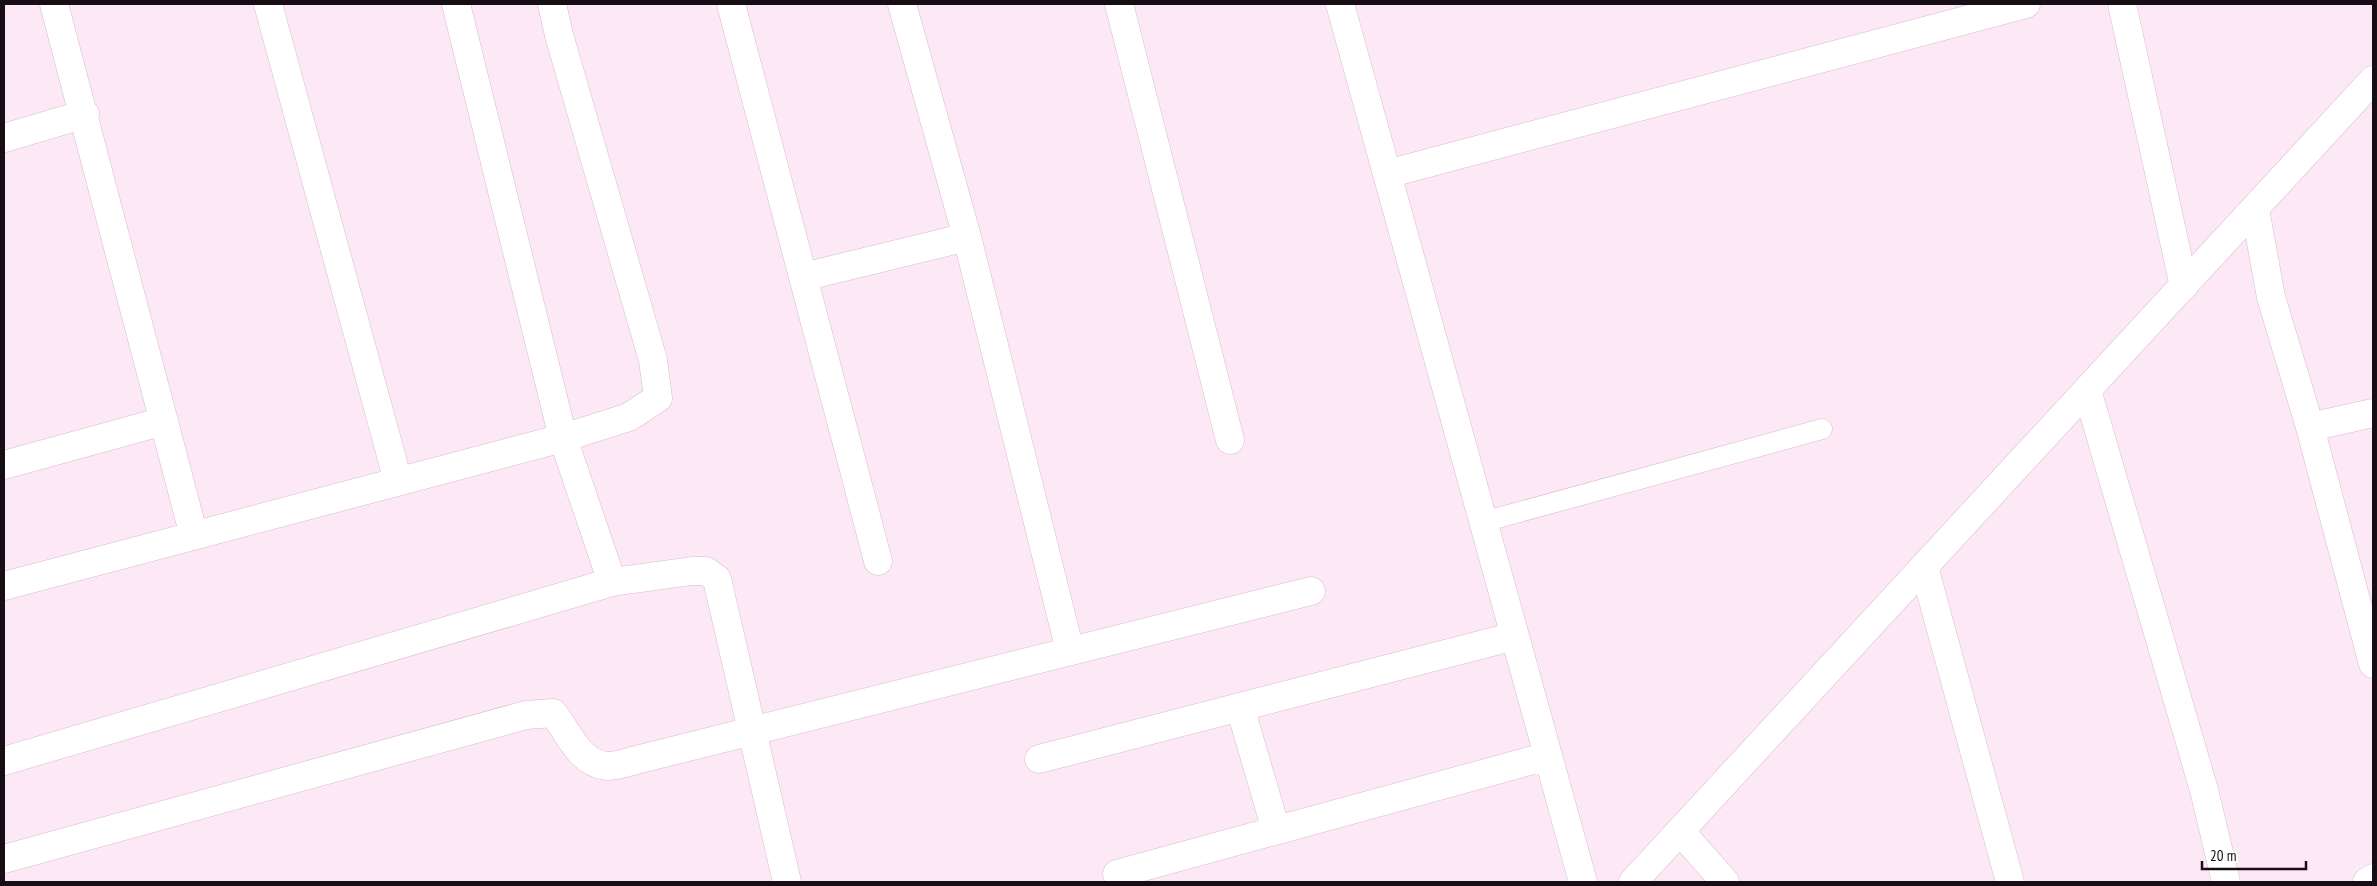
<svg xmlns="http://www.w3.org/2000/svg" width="2377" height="886" font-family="'PT Sans Narrow',sans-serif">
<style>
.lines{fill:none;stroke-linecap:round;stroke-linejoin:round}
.lane-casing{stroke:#d8bace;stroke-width:21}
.street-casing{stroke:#d8bace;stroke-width:29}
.secondary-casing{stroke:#d8bace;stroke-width:29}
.lane{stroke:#fff;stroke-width:20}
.street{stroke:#fff;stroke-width:28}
.secondary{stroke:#fff;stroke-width:28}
</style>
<rect width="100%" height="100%" fill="#fce9f5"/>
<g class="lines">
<defs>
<path id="lane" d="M1483 522 1822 429"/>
<path id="street" d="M54 4 194 536
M268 4 398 481
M456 4 563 438 612 582 692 571H706L717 579 787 882
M731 4 878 561
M902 4 967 237
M1119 4 1230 440
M1340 4 1583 882
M2122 4 2184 286
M4 138 85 114
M1387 174 2026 4
M2255 209 2271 297 2310 427 2373 664
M803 277 967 237 1070 651
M2087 390 2204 790 2226 882
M2310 427 2373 413
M4 465 164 421
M1924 567 2010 882
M4 586 563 438 629 417 658 398 653 360 559 35 552 4
M1240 707 1276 830
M1039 759 1515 636
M4 761 612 582
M1680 831 1725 882
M4 859 526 715 553 713C569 732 578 762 606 766 616 767 630 761 640 759L1311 591
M1117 874 1548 756
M2367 882 2373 878"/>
<path id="secondary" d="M1633 882 2373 80"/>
</defs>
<use href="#lane" class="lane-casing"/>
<use href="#street" class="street-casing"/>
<use href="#secondary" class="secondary-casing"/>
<use href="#lane" class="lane"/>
<use href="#street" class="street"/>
<use href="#secondary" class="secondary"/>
</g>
<rect width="2377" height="886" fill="none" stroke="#170d14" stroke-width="10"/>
<path d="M2202 861v8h104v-8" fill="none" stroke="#170d14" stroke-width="2.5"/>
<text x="2210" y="861" font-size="15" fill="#170d14" stroke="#fdfdfd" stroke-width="4" paint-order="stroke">20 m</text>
</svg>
